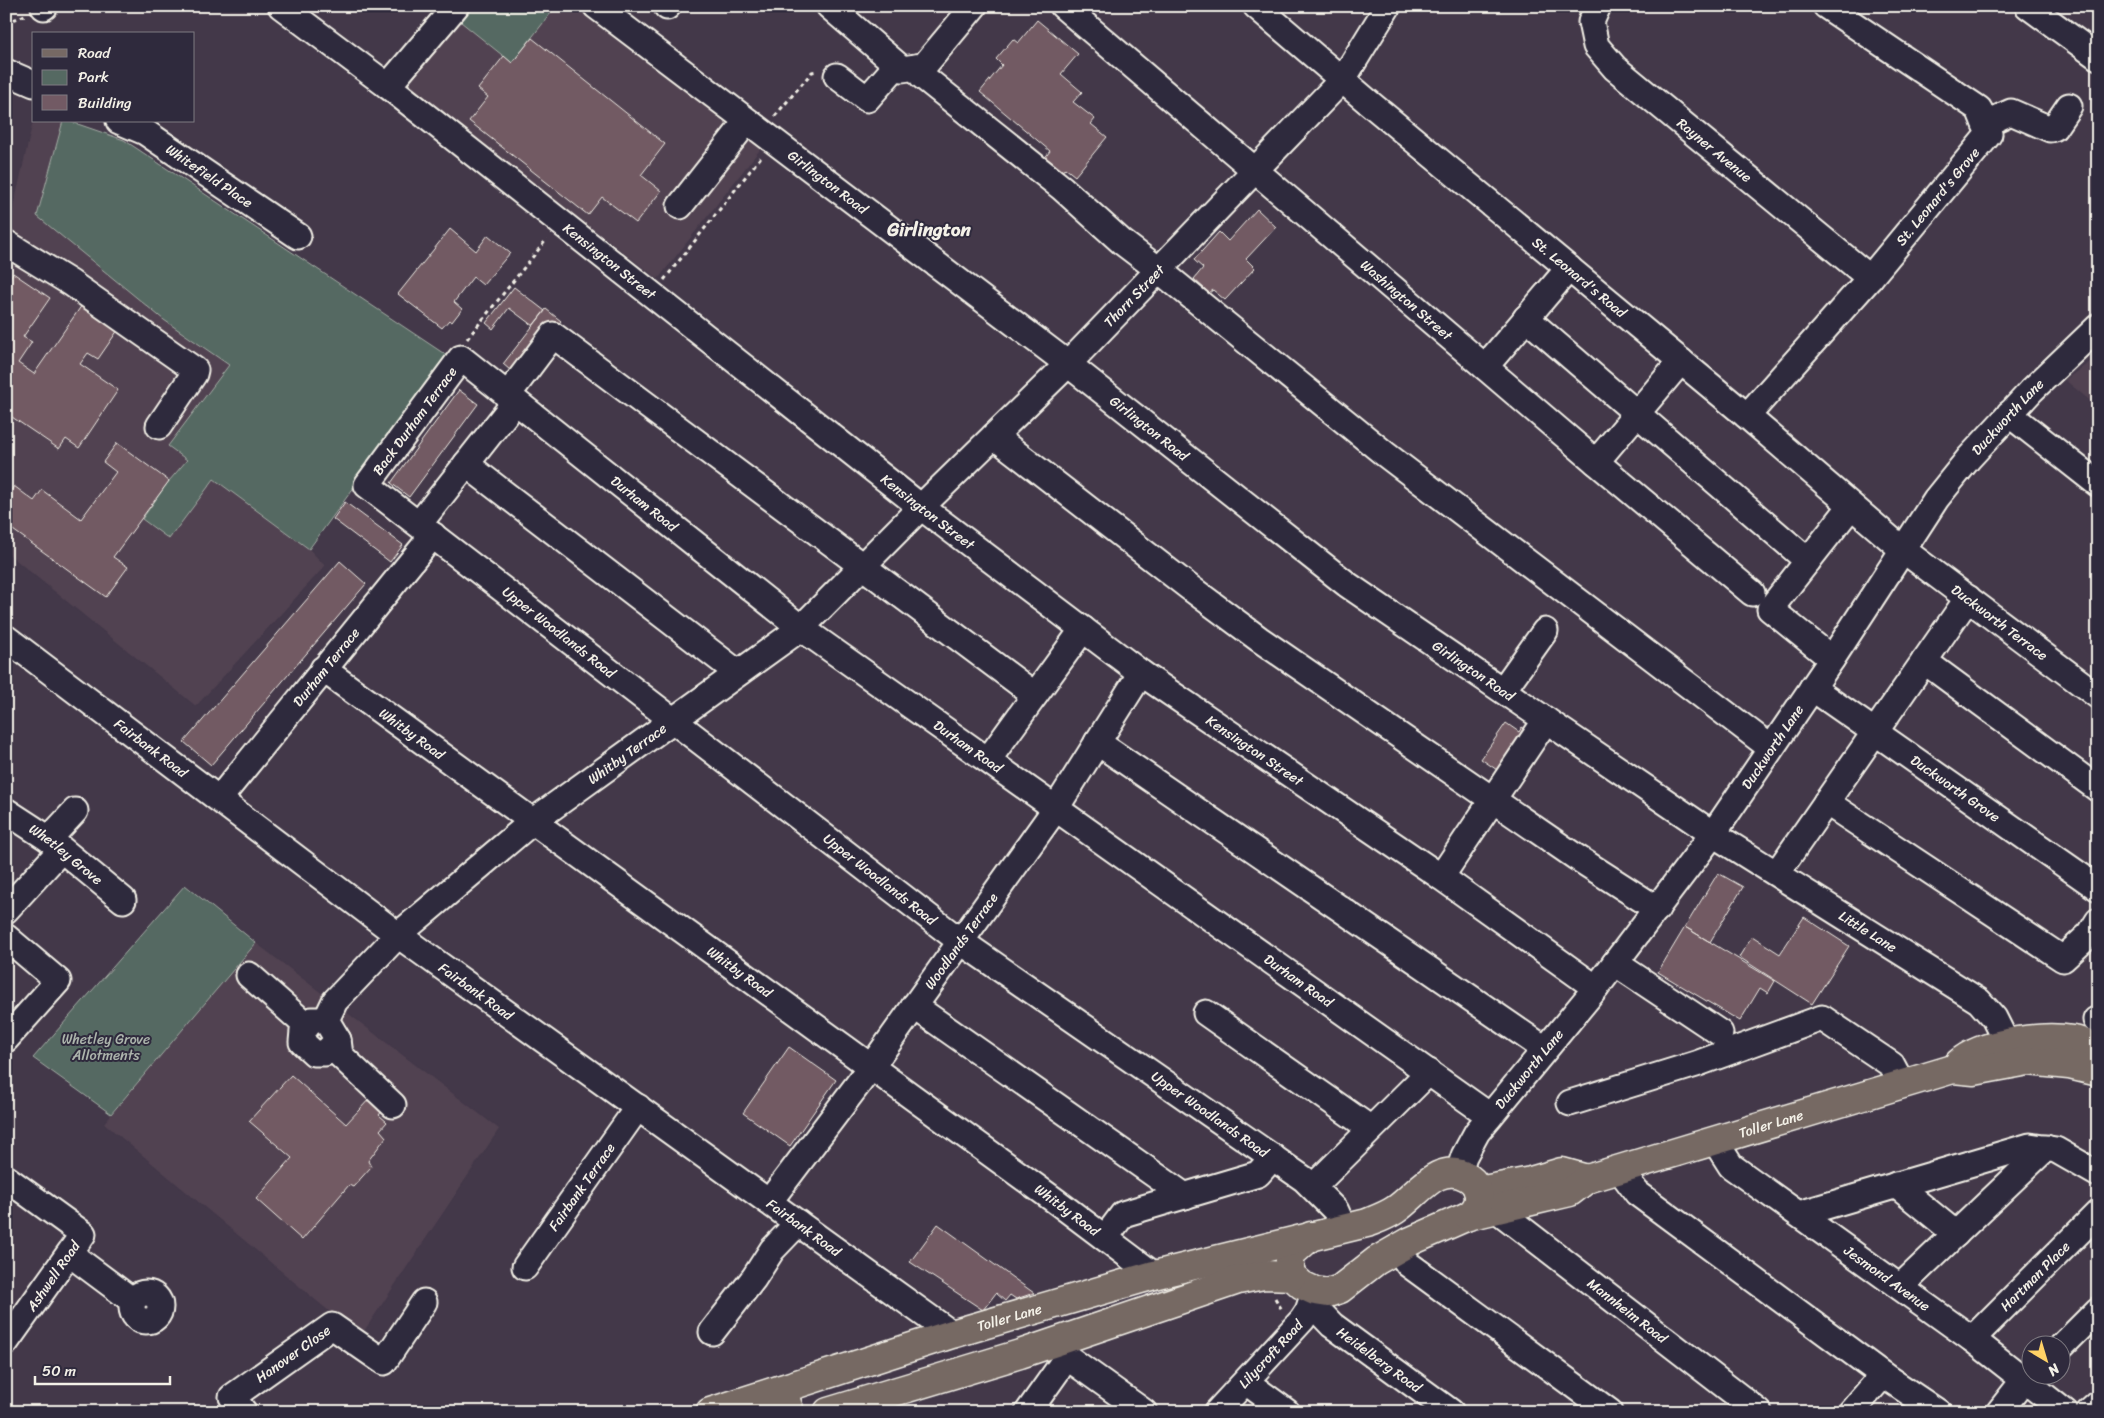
<svg xmlns="http://www.w3.org/2000/svg" width="2104" height="1418" font-family="Sriracha,sans-serif">
<style>
.built{fill:#514251}
.green{fill:#556962;stroke:#a4ada5}
.building{fill:#725a64;stroke:#f4f1e8}
.lines{fill:none;stroke-linecap:round;stroke-linejoin:round}
.minor-casing{stroke:#f4f1e8;stroke-width:29}
.major-casing{stroke:#f4f1e8;stroke-width:31}
.path{stroke:#f4f1e8;stroke-width:3;stroke-dasharray:4 4;stroke-linecap:butt}
.minor{stroke:#2f2a3d;stroke-width:25}
.major{stroke:#766964;stroke-width:28}
.labels{text-anchor:middle;stroke-width:4;stroke-linejoin:round;paint-order:stroke}
.street-label{font-size:14px;fill:#f4f1e8;stroke:#2f2a3d}
.park-label{font-size:14px;fill:#acb4ac;stroke:#2f2a3d}
.district-label{font-size:19px;font-weight:bold;fill:#f4f1e8;stroke:#2f2a3d}
</style>
<rect width="100%" height="100%" fill="#433849"/>
<filter id="ink" filterUnits="userSpaceOnUse"><feTurbulence type="fractalNoise" baseFrequency=".02" numOctaves="2"/><feDisplacementMap in="SourceGraphic" scale="10" xChannelSelector="R" yChannelSelector="G"/><feConvolveMatrix kernelMatrix="1 2 1 2 8 2 1 2 1" color-interpolation-filters="sRGB"/></filter>
<g filter="url(#ink)">
<path class="built" d="M468 6H574L762 147 658 279 403 82Z
M34 117V121H69L124 140 449 357 309 549 325 566 196 706 6 552V240Z
M2098 356V407L2065 380Z
M256 943 499 1129 360 1337 104 1123Z"/>
<path class="green" d="M474 6H550L554 9 512 63 461 22Z
M63 121H69L124 140 449 357 309 549 214 479 169 539 142 519 169 481 187 460 168 446 229 365 164 320 37 216Z
M185 885 256 943 111 1114 33 1058Z"/>
<path class="building" d="M1037 20 1078 54 1061 74 1082 92 1073 102 1095 119 1091 124 1107 137 1075 176 1065 168 1061 173 1044 159 1050 151 980 92 1002 65 996 59 1013 39 1018 43Z
M532 38 665 144 641 175 661 191 636 223 602 197 588 215 469 121 488 97 478 89 504 56 512 63Z
M1257 209 1276 227 1246 259 1255 268 1225 300 1213 290 1209 293 1194 279 1203 268 1194 260 1219 232 1228 241Z
M450 229 476 251 488 235 510 253 483 285 473 277 454 302 462 309 452 322 449 320 442 328 398 294Z
M13 273 50 298 23 337 32 342 18 363 34 374 82 305 118 330 98 359 88 353 80 364 118 390 79 448 66 439 59 449 6 413V322L8 320 6 319V284Z
M514 287 545 311 533 326 509 308 493 329 486 323Z
M546 309 561 321 517 376 503 364Z
M459 390 478 404 409 497 391 483Z
M117 443 169 481 113 557 128 567 106 597 6 525V489L10 492 14 486 34 501 42 490 81 519 116 472 103 462Z
M345 502 403 545 390 562 333 519Z
M340 561 366 584 211 765 184 742Z
M1506 723 1519 732 1522 727 1532 734 1503 774 1481 759Z
M1718 873 1743 887 1710 942 1685 927Z
M1804 917 1849 946 1812 1004 1739 957 1752 936 1780 954Z
M1685 927 1775 981 1768 993 1760 988 1740 1021 1658 972Z
M789 1047 836 1080 790 1146 743 1113Z
M291 1075 346 1124 372 1096 383 1110 379 1115 387 1122 380 1130 386 1137 368 1161 371 1167 353 1187 349 1185 302 1240 256 1199 292 1158 249 1121Z
M938 1224 1034 1293 1016 1299 1010 1295 1005 1301 996 1293 983 1310 910 1262Z"/>
<g class="lines">
<defs>
<g id="minor">
<path id="s1" d="M281 6 388 86 921 507 1141 673 1441 877 1596 988"/>
<path id="s2" d="M596 6 1068 364 1348 585 1713 834 1979 1001 1994 1018 2007 1044"/>
<path d="M829 6 902 69 924 66 974 6"/>
<path id="s3" d="M1063 6 1596 462 1752 593"/>
<path id="s4" d="M1256 6 1367 101 1747 416 1902 549 2098 696"/>
<path id="s5" d="M1598 6 1591 22 1596 46 1615 68 1870 278"/>
<path d="M2028 6 2098 57"/>
<path d="M44 7 45 6"/>
<path d="M667 7 668 6"/>
<path d="M916 67 922 76 1062 188 1122 242 1159 270 1385 454 1771 748"/>
<path d="M6 72 34 84"/>
<path d="M837 76 867 99 897 65"/>
<path d="M388 86 456 6"/>
<path id="s6" d="M119 121 145 132 298 236"/>
<path d="M1985 124 2011 112 2050 129 2054 128 2069 106"/>
<path d="M680 206 747 121"/>
<path d="M6 243 71 283 195 370 194 374 159 426"/>
<path d="M1526 318 1808 561"/>
<path d="M1485 367 1569 268"/>
<path d="M507 396 553 335 1035 695"/>
<path d="M2009 414 2098 484"/>
<path id="s7" d="M1747 416 1870 278 1989 134 1979 109 1826 6"/>
<path d="M994 436 1189 587 1259 639 1576 857 1657 909"/>
<path d="M1596 462 1681 361"/>
<path d="M466 464 738 673"/>
<path d="M419 524 515 402"/>
<path id="s8" d="M6 638 398 935 952 1334"/>
<path d="M1832 659 1770 609 1851 506"/>
<path d="M1924 661 2098 789"/>
<path id="s9" d="M323 669 1057 1202 1154 1275"/>
<path id="s10" d="M1812 688 2098 888"/>
<path d="M1503 690 1545 631"/>
<path d="M1097 742 1545 1049"/>
<path d="M988 760 1083 629"/>
<path id="s11" d="M219 799 433 535"/>
<path d="M1826 802 2063 959 2090 934 2098 921"/>
<path id="s12" d="M6 811 49 839 123 900"/>
<path d="M49 839 75 811"/>
<path d="M1777 873 1968 598"/>
<path d="M1441 877 1546 720"/>
<path d="M6 910 61 850"/>
<path d="M6 937 58 981 6 1039"/>
<path d="M1615 963 1720 1033"/>
<path d="M249 975 307 1026"/>
<path d="M914 1006 1185 1196"/>
<path d="M1206 1013 1371 1129"/>
<path d="M326 1020H312L303 1031 302 1042 314 1053H325L338 1040"/>
<path d="M2096 1020 2098 1019"/>
<path d="M1570 1103 1696 1064 1822 1018 1892 1065 1902 1084"/>
<path id="s13" d="M393 1105 340 1055 338 1040 326 1020 335 1001 398 935 532 822 801 628 921 507 1068 364 1343 79 1388 6"/>
<path id="s14" d="M1715 1141 1731 1166 1972 1339 2065 1412"/>
<path d="M1620 1170 1637 1193 1883 1375 1938 1412"/>
<path id="s15" d="M1458 1174 1464 1156 1477 1132 1596 988 1713 834 1832 659 1936 499 1969 458 2032 390 2098 327"/>
<path d="M6 1178 83 1234 6 1342"/>
<path d="M1896 1185 1956 1234"/>
<path d="M1313 1187 1429 1072"/>
<path id="s16" d="M769 1202 871 1067 1056 808 1141 673"/>
<path id="s17" d="M1496 1209 1759 1412"/>
<path d="M1799 1214 2030 1146 2056 1150 2098 1174"/>
<path id="s18" d="M1343 1227 1336 1211 1304 1179 960 941 367 485 461 358 801 628 1490 1116"/>
<path d="M1105 1238 1123 1214 1258 1174 1273 1157"/>
<path d="M1397 1248 1408 1264 1610 1412"/>
<path d="M70 1254 133 1301"/>
<path id="s19" d="M525 1267 638 1107"/>
<path d="M1900 1287 2046 1148"/>
<circle cx="146" cy="1307" r="14"/>
<path id="s20" d="M1311 1303 1332 1325 1451 1412"/>
<path d="M712 1332 754 1278 772 1250 798 1223"/>
<path id="s21" d="M1972 1339 2098 1213"/>
<path d="M1058 1342 1067 1357 1144 1412"/>
<path d="M2062 1346 2098 1310"/>
<path d="M1246 1382 1287 1412"/>
<path id="s22" d="M244 1412 232 1397 332 1326 384 1362 424 1302"/>
<path d="M1028 1412 1067 1357"/>
<path id="s23" d="M1217 1412 1302 1320 1308 1311 1315 1291"/>
<path d="M1851 1412 1883 1375"/>
<path d="M1999 1412 2024 1380"/>
<path d="M2089 1412 2098 1404"/>
</g>
<g id="major">
<path d="M1959 1063C1982 1042 2043 1035 2073 1040 2081 1041 2090 1046 2098 1050"/>
<path d="M1478 1191 1531 1181 1562 1172 1587 1179"/>
<path id="s24" d="M1311 1236 1292 1253 1290 1259V1269L1292 1276 1302 1285 1315 1291 1328 1293 1340 1289 1376 1261 1411 1241 1468 1216 1570 1192 1587 1179 1953 1069 1974 1071 2028 1061 2069 1065 2098 1072"/>
<path d="M782 1389 790 1412"/>
<path id="s25" d="M710 1412 952 1334 1154 1275 1367 1223C1377 1219 1386 1216 1395 1210 1417 1196 1437 1160 1467 1177 1474 1181 1479 1189 1479 1197 1479 1205 1474 1212 1468 1216"/>
<path d="M828 1412 1020 1354 1238 1280 1264 1275 1292 1276"/>
</g>
</defs>
<use href="#minor" class="minor-casing"/>
<use href="#major" class="major-casing"/>
<path class="path" d="M6 23 25 15
M775 116 812 72 818 71
M664 280 761 157
M467 339 547 239
M1275 1298 1282 1310"/>
<use href="#minor" class="minor"/>
<use href="#major" class="major"/>
</g>
</g>
<g class="labels">
<g class="street-label">
<text dy="5" stroke="none"><textPath href="#s5" startOffset="200">Rayner Avenue</textPath></text>
<text dy="5" stroke="none"><textPath href="#s6" startOffset="106">Whitefield Place</textPath></text>
<text dy="5" stroke="none"><textPath href="#s2" startOffset="291">Girlington Road</textPath></text>
<text dy="5" stroke="none"><textPath href="#s7" startOffset="291">St. Leonard's Grove</textPath></text>
<text dy="5" stroke="none"><textPath href="#s1" startOffset="416">Kensington Street</textPath></text>
<text dy="5" stroke="none"><textPath href="#s4" startOffset="422">St. Leonard's Road</textPath></text>
<text dy="5" stroke="none"><textPath href="#s13" startOffset="1201">Thorn Street</textPath></text>
<text dy="5" stroke="none"><textPath href="#s3" startOffset="452">Washington Street</textPath></text>
<text dy="5" stroke="none"><textPath href="#s15" startOffset="938">Duckworth Lane</textPath></text>
<text dy="5" stroke="none"><textPath href="#s18" startOffset="1309">Back Durham Terrace</textPath></text>
<text dy="5" stroke="none"><textPath href="#s2" startOffset="696">Girlington Road</textPath></text>
<text dy="5" stroke="none"><textPath href="#s18" startOffset="1621">Durham Road</textPath></text>
<text dy="5" stroke="none"><textPath href="#s1" startOffset="821">Kensington Street</textPath></text>
<text dy="5" stroke="none"><textPath href="#s4" startOffset="966">Duckworth Terrace</textPath></text>
<text transform="translate(559 632) rotate(38)" y="5">Upper Woodlands Road</text>
<text dy="5" stroke="none"><textPath href="#s11" startOffset="170">Durham Terrace</textPath></text>
<text dy="5" stroke="none"><textPath href="#s2" startOffset="1101">Girlington Road</textPath></text>
<text dy="5" stroke="none"><textPath href="#s9" startOffset="110">Whitby Road</textPath></text>
<text dy="5" stroke="none"><textPath href="#s18" startOffset="2026">Durham Road</textPath></text>
<text dy="5" stroke="none"><textPath href="#s15" startOffset="532">Duckworth Lane</textPath></text>
<text dy="5" stroke="none"><textPath href="#s8" startOffset="182">Fairbank Road</textPath></text>
<text dy="5" stroke="none"><textPath href="#s1" startOffset="1226">Kensington Street</textPath></text>
<text dy="5" stroke="none"><textPath href="#s13" startOffset="516">Whitby Terrace</textPath></text>
<text dy="5" stroke="none"><textPath href="#s10" startOffset="175">Duckworth Grove</textPath></text>
<text dy="5" stroke="none"><textPath href="#s12" startOffset="74">Whetley Grove</textPath></text>
<text transform="translate(880 879) rotate(38)" y="5">Upper Woodlands Road</text>
<text dy="5" stroke="none"><textPath href="#s2" startOffset="1574">Little Lane</textPath></text>
<text dy="5" stroke="none"><textPath href="#s16" startOffset="324">Woodlands Terrace</textPath></text>
<text dy="5" stroke="none"><textPath href="#s9" startOffset="515">Whitby Road</textPath></text>
<text dy="5" stroke="none"><textPath href="#s18" startOffset="2431">Durham Road</textPath></text>
<text dy="5" stroke="none"><textPath href="#s8" startOffset="588">Fairbank Road</textPath></text>
<text dy="5" stroke="none"><textPath href="#s15" startOffset="128">Duckworth Lane</textPath></text>
<text transform="translate(1210 1114) rotate(35)" y="5">Upper Woodlands Road</text>
<text dy="5" stroke="none"><textPath href="#s24" startOffset="569">Toller Lane</textPath></text>
<text dy="5" stroke="none"><textPath href="#s19" startOffset="98">Fairbank Terrace</textPath></text>
<text dy="5" stroke="none"><textPath href="#s9" startOffset="920">Whitby Road</textPath></text>
<text dy="5" stroke="none"><textPath href="#s8" startOffset="992">Fairbank Road</textPath></text>
<text transform="translate(53 1276) rotate(-55)" y="5">Ashwell Road</text>
<text dy="5" stroke="none"><textPath href="#s21" startOffset="89">Hartman Place</textPath></text>
<text dy="5" stroke="none"><textPath href="#s14" startOffset="222">Jesmond Avenue</textPath></text>
<text dy="5" stroke="none"><textPath href="#s17" startOffset="166">Mannheim Road</textPath></text>
<text dy="5" stroke="none"><textPath href="#s25" startOffset="314">Toller Lane</textPath></text>
<text dy="5" stroke="none"><textPath href="#s23" startOffset="79">Lilycroft Road</textPath></text>
<text dy="5" stroke="none"><textPath href="#s22" startOffset="94">Hanover Close</textPath></text>
<text dy="5" stroke="none"><textPath href="#s20" startOffset="89">Heidelberg Road</textPath></text>
</g>
<g class="park-label">
<text x="106" y="1044">Whetley Grove<tspan x="106" dy="16">Allotments</tspan></text>
</g>
<g class="district-label">
<text x="929" y="236">Girlington</text>
</g>
</g>
<rect width="2104" height="1418" fill="none" stroke="#2f2a3d" stroke-width="25"/>
<rect x="12" y="12" width="2079" height="1393" fill="none" stroke="#f4f1e8" stroke-width="2" filter="url(#ink)"/>
<rect x="32" y="32" width="162" height="90" fill="#2f2a3d" stroke="#7e7a81"/>
<rect x="42" y="49" width="25" height="8" fill="#766964" stroke="#7e7a81"/>
<text x="78" y="58" font-size="15" fill="#f4f1e8">Road</text>
<rect x="42" y="70" width="25" height="15" fill="#556962" stroke="#7e7a81"/>
<text x="78" y="82" font-size="15" fill="#f4f1e8">Park</text>
<rect x="42" y="95" width="25" height="15" fill="#725a64" stroke="#7e7a81"/>
<text x="78" y="108" font-size="15" fill="#f4f1e8">Building</text>
<g transform="translate(2046 1360) rotate(142)"><circle r="24" fill="#2f2a3d" stroke="#7e7a81"/>
<path d="M0-4L9 19L0 12L-9 19Z" fill="#ffd166"/>
<text y="-8" font-size="14" font-weight="bold" text-anchor="middle" fill="#f4f1e8">N</text>
</g>
<path d="M35 1376v8h135v-8" fill="none" stroke="#f4f1e8" stroke-width="2.5"/>
<text x="42" y="1376" font-size="15" fill="#f4f1e8" stroke="#2f2a3d" stroke-width="4" paint-order="stroke">50 m</text>
</svg>
